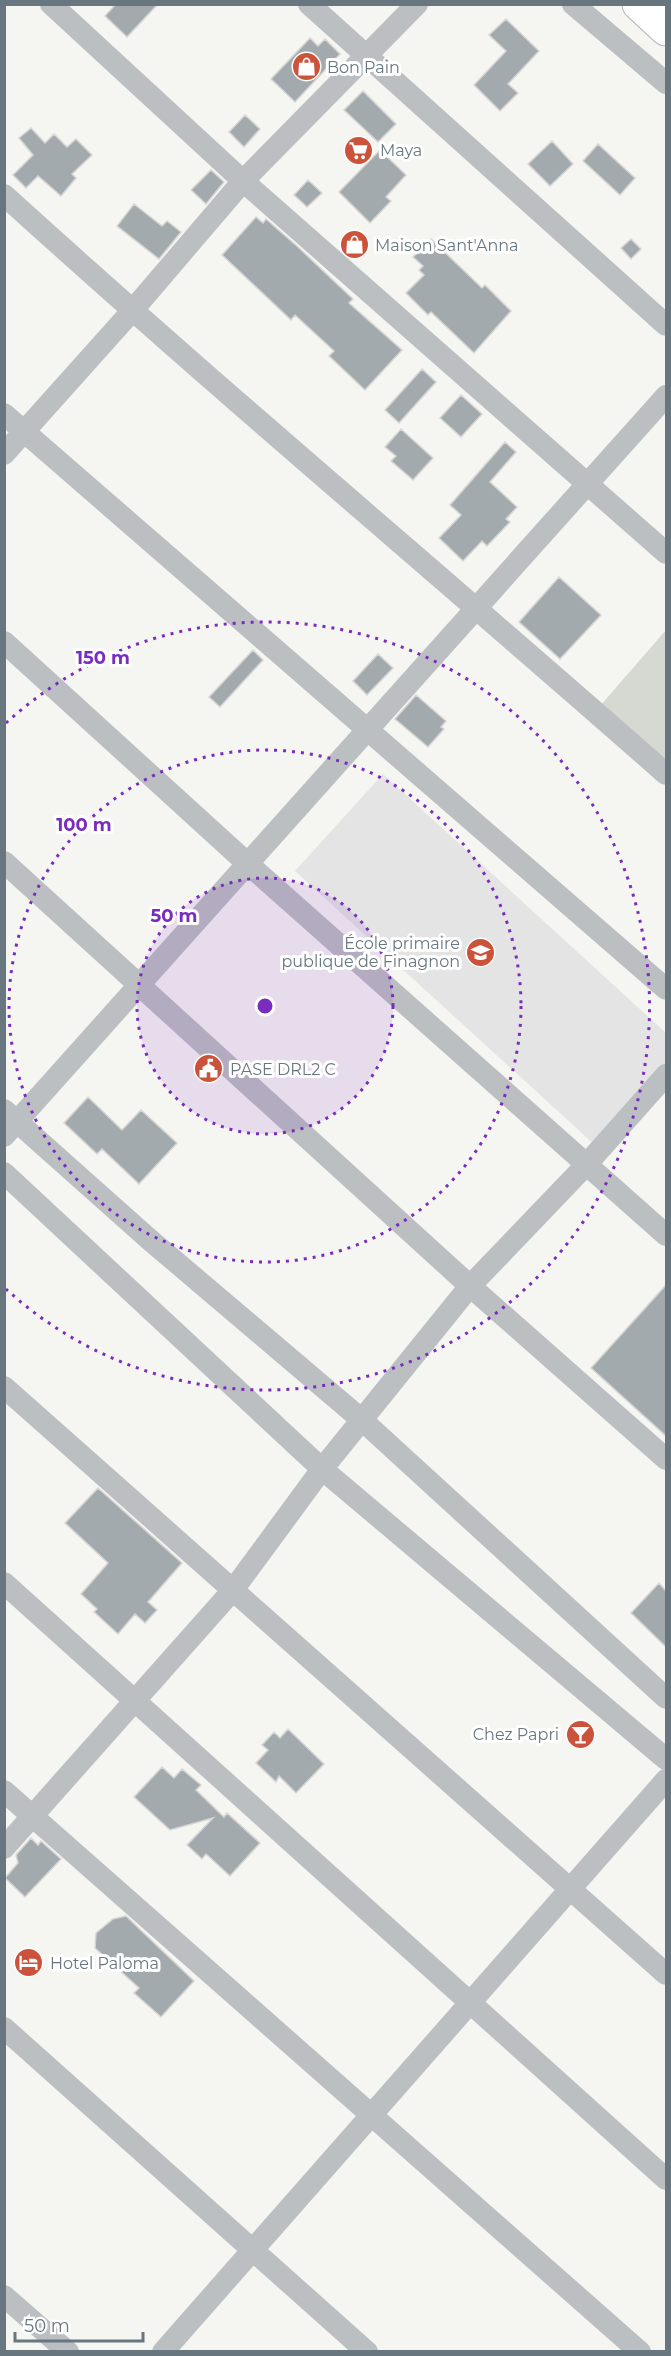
<svg xmlns="http://www.w3.org/2000/svg" width="671" height="2356" font-family="Montserrat,sans-serif">
<style>
.built{fill:#e3e4e3}
.green{fill:#d5d9d2}
.building{fill:#a3aaae;stroke:#d7d6d5;stroke-width:1.5}
.lines{fill:none;stroke-linecap:round;stroke-linejoin:round}
.highway-casing{stroke:#afb3b5;stroke-width:35}
.minor{stroke:#bbbfc2;stroke-width:22}
.highway{stroke:#fff;stroke-width:33}
.ring{fill:none;stroke:#7b2cbf;stroke-width:3;stroke-dasharray:3 6}
.labels{text-anchor:middle;stroke-width:6;stroke-linejoin:round;paint-order:stroke}
.poi-label{font-size:16px;fill:#68777f;stroke:#fff;text-anchor:start}
.centre{fill:#7b2cbf;stroke:#fff;stroke-width:3}
.ring-label{font-size:18px;text-anchor:middle;font-weight:bold;fill:#7b2cbf;stroke:#fff;stroke-width:6;stroke-linejoin:round;paint-order:stroke}
</style>
<rect width="100%" height="100%" fill="#f5f5f2"/>
<path class="built" d="M383 774 666 1033V1068L596 1146 295 871Z"/>
<path class="green" d="M666 630V767L600 706Z"/>
<path class="building" d="M116 4H158L127 37 105 16Z
M506 19 539 51 508 84 518 93 500 111 474 85 506 51 489 35Z
M310 38 318 46 325 39 340 54 295 102 271 79Z
M363 91 396 124 378 142 344 110Z
M245 115 260 129 244 147 229 132Z
M31 128 45 143 54 134 67 147 76 139 92 155 72 174 76 178 61 196 38 176 26 188 13 175 33 155 19 138Z
M552 141 573 164 550 186 528 164Z
M598 144 635 178 620 195 583 161Z
M380 150 406 175 386 197 391 201 370 223 339 192Z
M211 170 224 182 206 204 191 190Z
M308 180 322 193 307 207 294 195Z
M134 204 162 226 167 221 181 232 159 259 117 226Z
M256 217 263 223 266 219 298 247 353 299 349 303 402 350 365 390 329 356 334 351 295 315 291 320 222 255Z
M431 239 482 288 485 285 511 311 474 353 431 312 428 315 406 293 424 275 419 270 423 266 413 257Z
M631 239 641 249 631 259 621 248Z
M422 369 436 382 399 423 385 410Z
M461 395 482 414 461 437 440 418Z
M401 429 433 458 413 480 391 461 396 456 385 447Z
M505 442 516 452 490 482 517 507 506 519 510 522 487 546 482 541 463 561 439 538 461 515 450 505Z
M559 577 601 615 560 659 519 622Z
M253 650 263 660 220 707 209 697Z
M378 654 393 668 367 695 353 681Z
M416 695 446 721 441 727 444 729 428 747 395 719Z
M88 1097 122 1130 141 1110 177 1143 139 1184 102 1149 97 1154 64 1123Z
M666 1285V1436L591 1368Z
M98 1488 182 1563 148 1602 157 1610 145 1623 135 1614 118 1634 94 1612 97 1609 81 1594 108 1563 65 1523Z
M659 1583 666 1591V1647L631 1613Z
M288 1729 324 1764 296 1793 279 1776 276 1782 256 1763 268 1750 262 1745 274 1732 280 1738Z
M162 1767 174 1778 182 1769 201 1785 196 1790 224 1817 227 1813 260 1843 230 1876 206 1854 202 1859 187 1845 213 1818 170 1830 134 1797Z
M31 1838 38 1845 41 1841 61 1859 25 1897 5 1878 18 1863 16 1855Z
M126 1916 194 1981 161 2017 134 1993 139 1988 95 1948 96 1933 113 1919Z"/>
<g class="lines">
<defs>
<path id="highway" d="M639 4 666 29"/>
</defs>
<use href="#highway" class="highway-casing"/>
<path class="minor" d="M51 4 243 181 666 553
M309 4 666 325
M573 4 666 83
M4 195C221 392 446 580 666 774
M4 414 666 989
M4 454 132 311 243 181 417 4
M4 642 248 864 666 1235
M4 862 470 1286 666 1459
M4 1110 150 1240 362 1420 666 1698
M4 1136 666 396
M4 1173 322 1469 666 1759
M4 1387 666 1974
M4 1583 666 2179
M4 1791 640 2352
M4 1848 233 1590 322 1469 470 1286 586 1165 666 1075
M4 2028 367 2352
M4 2296 68 2352
M163 2352 666 1780"/>
<use href="#highway" class="highway"/>
</g>
<circle cx="265" cy="1006" r="128" fill="#7b2cbf" fill-opacity=".12"/>
<g class="ring">
<circle cx="265" cy="1006" r="128"/>
<circle cx="265" cy="1006" r="256"/>
<path d="M6 723A384 384 0 1 1 6 1289"/>
</g>
<defs>
<symbol id="shop-disc" viewBox="-11 -11 22 22"><circle r="9.5" fill="#cb533c" stroke="#fff"/><path d="M-5-2.5h2.3a2.7 3.5 0 0 1 5.4 0H5L5.5 6h-11ZM-1.5-2.5h3a1.5 2.3 0 0 0-3 0Z" fill="#fff"/></symbol>
<symbol id="supermarket-disc" viewBox="-11 -11 22 22"><circle r="9.5" fill="#cb533c" stroke="#fff"/><path d="M-6-5.5h2.5l.6 2H6L4.5 2H-2.5L-4.4-4H-6ZM-1.5 3.2a1.3 1.3 0 1 0 .1 0ZM3 3.2a1.3 1.3 0 1 0 .1 0Z" fill="#fff"/></symbol>
<symbol id="school-disc" viewBox="-11 -11 22 22"><circle r="9.5" fill="#cb533c" stroke="#fff"/><path d="M0-5L7-2L0 1L-7-2ZM-4 1L0 2.5L4 1V4Q0 6-4 4Z" fill="#fff"/></symbol>
<symbol id="civic-disc" viewBox="-11 -11 22 22"><circle r="9.5" fill="#cb533c" stroke="#fff"/><path d="M-.6-6.5H3V-4.5H.6V-3L4-1V1h2V6H-6V1h2V-1L-.6-3ZM-1.2 2.5V6h2.4V2.5Z" fill="#fff"/></symbol>
<symbol id="bar-disc" viewBox="-11 -11 22 22"><circle r="9.5" fill="#cb533c" stroke="#fff"/><path d="M-6-5H6L.8 .8V4.5H3.5V6h-7V4.5H-.8V.8Z" fill="#fff"/></symbol>
<symbol id="hotel-disc" viewBox="-11 -11 22 22"><circle r="9.5" fill="#cb533c" stroke="#fff"/><path d="M-6-4.5h1.5V1H6V5H4.5V3h-9V5H-6ZM-4 0a1.8 1.8 0 1 1 3.6 0ZM.5 0V-2.5h3Q6-2.5 6 0Z" fill="#fff"/></symbol>
</defs>
<g fill-rule="evenodd">
<use href="#shop-disc" x="290" y="50" width="33" height="33"/>
<use href="#supermarket-disc" x="342" y="134" width="33" height="33"/>
<use href="#shop-disc" x="338" y="228" width="33" height="33"/>
<use href="#school-disc" x="464" y="936" width="33" height="33"/>
<use href="#civic-disc" x="192" y="1052" width="33" height="33"/>
<use href="#bar-disc" x="564" y="1718" width="33" height="33"/>
<use href="#hotel-disc" x="12" y="1946" width="33" height="33"/>
</g>
<g class="labels">
<g class="poi-label">
<text x="327" y="73">Bon Pain</text>
<text x="380" y="156">Maya</text>
<text x="375" y="251">Maison Sant'Anna</text>
<text x="460" y="949" text-anchor="end">École primaire<tspan x="460" dy="18">publique de Finagnon</tspan></text>
<text x="230" y="1075">PASE DRL2 C</text>
<text x="559" y="1740" text-anchor="end">Chez Papri</text>
<text x="50" y="1969">Hotel Paloma</text>
</g>
</g>
<circle cx="265" cy="1006" r="9" class="centre"/>
<g class="ring-label">
<text x="103" y="664">150 m</text>
<text x="84" y="831">100 m</text>
<text x="174" y="922">50 m</text>
</g>
<rect width="671" height="2356" fill="none" stroke="#68777f" stroke-width="12"/>
<path d="M15 2332v9h128v-9" fill="none" stroke="#68777f" stroke-width="3"/>
<text x="24" y="2332" font-size="18" fill="#68777f" stroke="#ffffff" stroke-width="4.5" paint-order="stroke">50 m</text>
</svg>
